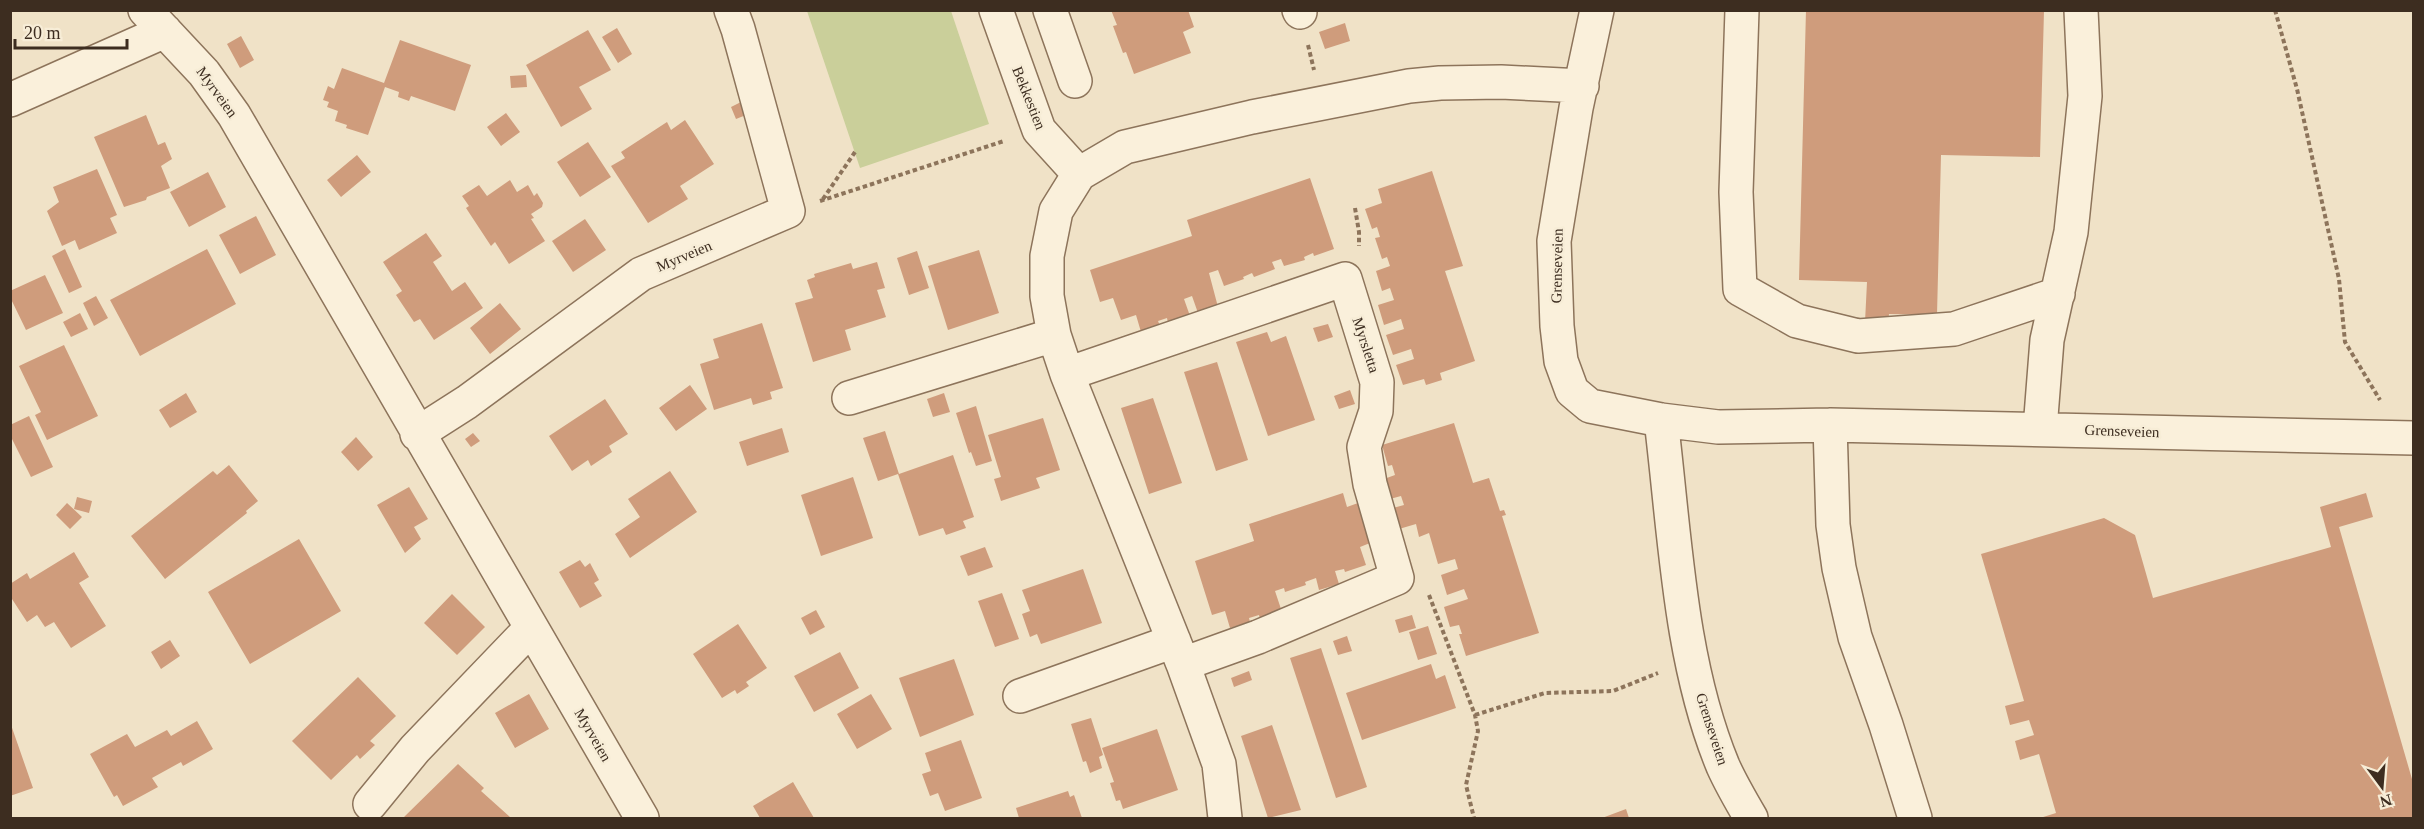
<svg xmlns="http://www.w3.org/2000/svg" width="2424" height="829" font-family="Georgia,serif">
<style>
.green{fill:#cacf9a}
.building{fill:#cf9c7c}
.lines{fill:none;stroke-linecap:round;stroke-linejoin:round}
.minor-casing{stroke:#8d745b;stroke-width:36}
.path{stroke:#8d745b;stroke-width:4;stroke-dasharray:4.5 3;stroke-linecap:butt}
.minor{stroke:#faf0db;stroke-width:33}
.labels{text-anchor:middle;stroke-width:5;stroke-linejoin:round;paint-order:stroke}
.street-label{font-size:15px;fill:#3d2d20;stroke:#f7edd7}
</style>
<rect width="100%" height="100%" fill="#f0e2c7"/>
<path class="green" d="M807 11H951L989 124 860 168Z"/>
<path class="building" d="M1111 10H1188L1194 27 1183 32 1191 53 1134 74 1126 52 1123 53 1113 26 1117 25Z
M1806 10 2044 11 2040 157 1941 155 1937 315 1889 314 1888 323 1865 322 1867 282 1799 280Z
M1345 23 1350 41 1325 49 1319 32Z
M617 28 632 54 618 63 602 37Z
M588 30 611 70 579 87 592 109 561 127 526 65Z
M241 36 254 60 240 68 227 44Z
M400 40 471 65 455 111 411 96 409 101 398 97 399 92 385 87 368 135 346 128 347 125 335 121 338 111 327 107 329 102 323 100 328 86 334 89 342 68 384 83Z
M526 75 527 87 511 88 510 76Z
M741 102 746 115 736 119 731 107Z
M506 113 520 132 501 146 487 127Z
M146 115 158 145 165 142 172 159 161 166 170 188 147 197 146 200 124 207 94 137Z
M685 120 714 164 680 186 688 199 648 223 611 166 625 158 621 152 667 122 671 130Z
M588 142 611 177 580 197 557 162Z
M357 155 371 172 341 197 327 180Z
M97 169 117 215 110 218 117 233 79 250 75 240 62 246 47 211 59 202 53 187Z
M1432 171 1463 266 1445 271 1475 361 1440 373 1442 380 1426 385 1424 379 1403 385 1396 365 1414 359 1411 349 1393 355 1386 335 1404 329 1401 319 1384 325 1378 305 1394 300 1390 288 1382 291 1376 271 1390 266 1387 257 1382 259 1375 238 1380 237 1377 227 1372 229 1365 209 1382 203 1378 189Z
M208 172 226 207 189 227 170 192Z
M1310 178 1334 249 1314 256 1313 253 1304 257 1305 260 1284 266 1281 259 1272 262 1275 269 1254 277 1252 273 1243 277 1244 279 1224 286 1218 270 1209 273 1218 307 1198 313 1192 296 1184 299 1190 316 1168 323 1167 318 1158 321 1160 326 1141 332 1136 315 1121 320 1113 298 1100 302 1090 270 1192 236 1187 220Z
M510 180 517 192 528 185 534 196 537 193 543 203 542 207 531 214 534 218 531 219 545 241 509 264 495 242 491 246 466 208 469 206 462 196 479 185 487 196Z
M256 216 276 255 240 274 219 235Z
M585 219 606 250 573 272 552 241Z
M426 233 442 256 433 262 452 291 465 282 483 308 434 340 420 319 414 322 396 295 402 291 383 262Z
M65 249 82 287 69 293 52 256Z
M207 249 236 304 140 356 110 300Z
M979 250 999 313 948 330 928 266Z
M917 251 929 288 909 295 897 258Z
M877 262 885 288 877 290 886 317 845 330 851 350 813 362 795 303 813 298 807 280 815 277 814 274 851 263 853 269Z
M45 275 63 313 26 330 10 297V291Z
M96 296 108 318 94 326 83 303Z
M500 303 521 329 490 354 470 328Z
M80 313 88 329 71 337 63 322Z
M762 323 783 388 770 392 772 399 753 405 751 398 714 410 700 364 719 358 713 339Z
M1328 324 1333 337 1318 342 1313 328Z
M1267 332 1271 342 1286 336 1315 420 1268 436 1236 342Z
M64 345 98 416 47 440 35 415 41 412 19 366Z
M1217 362 1248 460 1216 471 1184 372Z
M690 385 707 409 676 431 659 408Z
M1350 390 1355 404 1339 409 1334 396Z
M186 393 197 412 170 428 159 410Z
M944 393 950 412 933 417 927 399Z
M1153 398 1182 483 1149 494 1121 408Z
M605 399 628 434 609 446 612 452 591 466 588 460 572 471 549 436Z
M976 406 992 461 976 466 971 452 969 453 956 413Z
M29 416 53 467 31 477 10 435V425Z
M1043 418 1060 470 1036 478 1040 488 1001 501 994 479 1001 477 988 435Z
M1454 423 1473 483 1489 478 1500 511 1504 510 1506 515 1502 516 1539 633 1466 656 1459 634H1462L1459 625 1450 627 1444 607 1468 599 1464 589 1447 595 1441 575 1458 569 1455 559 1438 564 1429 533 1419 537 1416 524 1399 529 1393 508 1404 505 1401 496 1390 499 1384 479 1395 475 1392 465 1388 466 1382 445Z
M782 428 789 452 747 466 739 442Z
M885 431 899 474 953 455 974 517 963 521 966 528 946 535 943 528 919 536 898 474 878 481 863 438Z
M473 433 480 441 471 447 465 439Z
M356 437 373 457 358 471 341 452Z
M229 465 258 501 246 511 247 513 165 579 131 536 213 471 217 475Z
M670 471 697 512 630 558 615 534 640 517 628 499Z
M853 477 873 538 821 556 801 495Z
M409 487 428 519 414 527 421 539 405 553 377 505Z
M1343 493 1347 507 1358 503 1370 543 1360 547 1366 565 1345 572 1344 569 1335 571 1339 584 1319 590 1316 578 1305 582 1306 585 1285 592 1284 588 1275 591 1282 612 1260 619 1259 615 1249 618 1250 622 1230 628 1225 611 1212 615 1195 561 1254 541 1249 524Z
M2366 493 2373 517 2339 527 2414 786V818H2040L2056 813 2039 754 2020 760 2015 741 2034 735 2029 720 2010 725 2005 706 2024 701 1981 554 2104 518 2135 535 2153 598 2331 547 2320 507Z
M77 497 92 501 89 513 74 509Z
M67 503 82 517 70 529 56 515Z
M299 539 341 611 250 664 208 592Z
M985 547 993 567 968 576 960 556Z
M74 552 89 577 79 583 106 626 71 648 54 622 45 627 37 615 27 622 12 599 10 600V584L27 573 30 579Z
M580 560 585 567 590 563 599 580 594 583 602 596 580 608 559 572Z
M1083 569 1102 623 1041 644 1037 634 1030 637 1022 614 1030 611 1022 590Z
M1002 593 1019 639 995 647 978 601Z
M452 594 485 627 457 655 424 623Z
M816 610 825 627 810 635 801 618Z
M1412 615 1416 628 1399 633 1395 620Z
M738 624 767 668 746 682 749 686 737 694 735 690 722 698 693 654Z
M1428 626 1437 654 1418 660 1409 632Z
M1347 636 1352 651 1338 655 1333 641Z
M170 640 180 656 161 669 151 652Z
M1321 648 1367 787 1336 798 1290 658Z
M840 652 859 688 814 712 794 676Z
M954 659 974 715 920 737 899 678Z
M1431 664 1436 679 1445 675 1456 708 1362 740 1346 693Z
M1249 671 1252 680 1234 687 1231 678Z
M358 677 396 716 370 741 375 745 360 759 357 755 331 780 292 741Z
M529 694 549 729 515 748 495 713Z
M871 694 892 729 857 749 837 714Z
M1091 718 1103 755 1099 757 1102 768 1090 773 1086 761 1083 762 1071 724Z
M197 721 213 749 183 766 181 762 152 778 158 787 123 806 117 795 114 797 90 754 127 734 135 747 167 730 171 736Z
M10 722 33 788 10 796Z
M1272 725 1301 810 1268 818 1241 736Z
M1157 729 1178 790 1123 809 1120 800 1116 801 1110 783 1114 782 1102 748Z
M961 740 982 798 945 811 938 793 930 796 922 774 931 771 925 753Z
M458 764 484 788 481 791 510 817 508 818 404 817Z
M793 782 814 818H760L753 806Z
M1068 791 1070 797 1074 795 1082 818H1019L1016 808Z
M1626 809 1629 818H1602Z"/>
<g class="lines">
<defs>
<path id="minor" d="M145 10 204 73 234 115 642 818
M996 10 1039 130 1079 174
M1050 10 1075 81
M1299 10 1300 12
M1597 10 1576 108 1554 241 1557 326 1561 361 1572 391 1590 406 1661 420 1718 427 1830 425 2414 438
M1742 10 1736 192 1740 289 1797 321 1858 336 1954 329 2058 294
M10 100 165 31
M1067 374 1345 279 1377 382 1376 411 1364 447 1370 484 1397 578 1258 637 1183 664
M849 398 1054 335
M1661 420C1675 533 1679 660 1723 766 1731 784 1741 801 1751 818
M1830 425 1833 525 1839 568 1855 637 1886 725 1915 818
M2040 429 2047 340 2071 232 2085 96 2081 10
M417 434 467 402 641 274 788 211 738 29 731 10
M1020 696 1174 641
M370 804 415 749 531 628
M1225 818 1219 764 1183 664 1067 374 1054 335 1047 296V256L1056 211 1079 174 1125 147 1252 117 1409 86 1440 83 1501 82 1582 86"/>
</defs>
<use href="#minor" class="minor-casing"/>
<path class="path" d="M2275 10 2297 89 2339 279 2345 342 2380 400
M1308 45 1314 70
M823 199 855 152
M820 201 1004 141
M1355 208 1359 232V246
M1429 595 1475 715 1478 731 1466 785 1474 818
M1475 715 1545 693 1613 691 1658 673"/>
<use href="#minor" class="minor"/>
</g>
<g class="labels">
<g class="street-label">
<text transform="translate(217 92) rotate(54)" y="5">Myrveien</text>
<text transform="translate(1029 98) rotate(68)" y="5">Bekkestien</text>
<text transform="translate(684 256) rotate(-23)" y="5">Myrveien</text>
<text transform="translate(1557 266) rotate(-89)" y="5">Grenseveien</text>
<text transform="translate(1366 345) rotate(72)" y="5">Myrsletta</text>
<text transform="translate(2122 431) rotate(2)" y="5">Grenseveien</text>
<text transform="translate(1712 729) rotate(72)" y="5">Grenseveien</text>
<text transform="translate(593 735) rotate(60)" y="5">Myrveien</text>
</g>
</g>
<rect width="2424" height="829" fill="none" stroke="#3d2d20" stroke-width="24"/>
<g transform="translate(2382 787) rotate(164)" stroke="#f7edd7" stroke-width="4.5" paint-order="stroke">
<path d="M0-4.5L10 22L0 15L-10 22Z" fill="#3d2d20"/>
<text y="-9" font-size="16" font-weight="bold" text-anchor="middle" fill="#3d2d20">N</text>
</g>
<path d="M15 39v9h112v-9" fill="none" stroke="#3d2d20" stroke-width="3"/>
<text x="24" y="39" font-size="18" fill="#3d2d20" stroke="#f7edd7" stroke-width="4.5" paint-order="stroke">20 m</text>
</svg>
